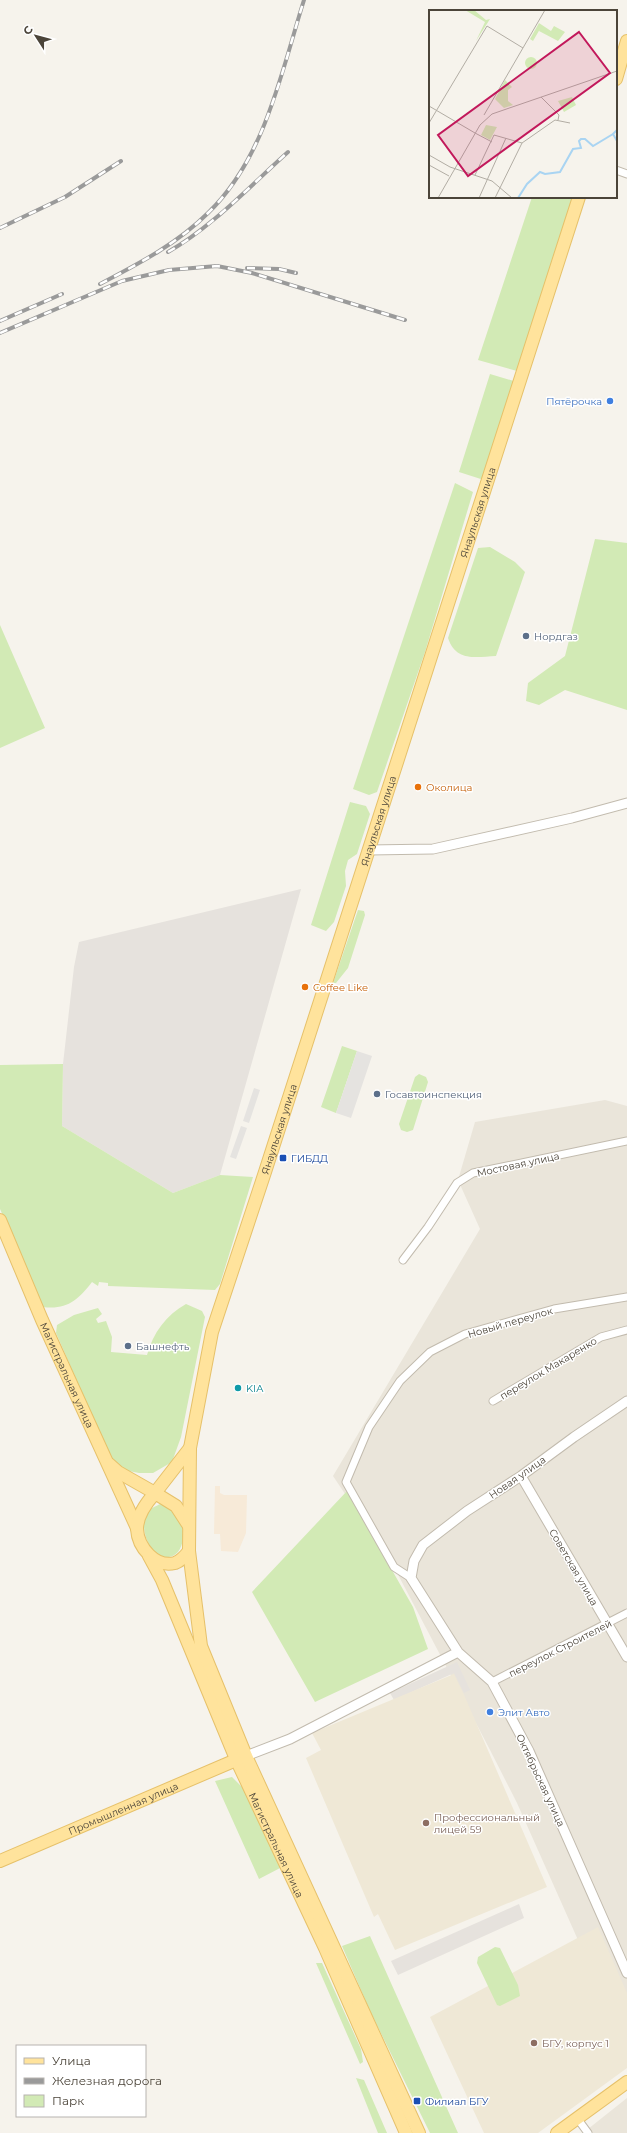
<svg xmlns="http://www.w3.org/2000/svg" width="627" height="2133" font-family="Montserrat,sans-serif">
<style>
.residential{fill:#eae5da}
.commercial{fill:#f7ead8}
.industrial{fill:#e6e2dd}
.education{fill:#efe8d6}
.green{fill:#d2eab5}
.parking{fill:#e5e3e0}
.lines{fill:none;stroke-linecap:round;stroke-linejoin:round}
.minor-casing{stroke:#c2bbae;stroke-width:9}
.tertiary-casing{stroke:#c2bbae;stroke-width:11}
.primary-casing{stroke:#e6c16a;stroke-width:14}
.minor{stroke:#fff;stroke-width:7}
.tertiary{stroke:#fff;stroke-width:9}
.primary{stroke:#ffe39c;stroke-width:12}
.rail-casing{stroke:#9a9a9a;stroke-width:4}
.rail{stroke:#fff;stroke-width:2.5;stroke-dasharray:8;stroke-linecap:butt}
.shop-dot{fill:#3f7fe0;stroke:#fff;stroke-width:1.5}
.service-dot{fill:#5c6f8a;stroke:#fff;stroke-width:1.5}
.food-dot{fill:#e8710a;stroke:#fff;stroke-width:1.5}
.transit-dot{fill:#1a4fb4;stroke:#fff;stroke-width:1.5}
.culture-dot{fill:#0f9aa8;stroke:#fff;stroke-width:1.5}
.education-dot{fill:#8d6e63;stroke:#fff;stroke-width:1.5}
.labels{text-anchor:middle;stroke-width:3;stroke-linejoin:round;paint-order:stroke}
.shop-label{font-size:10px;fill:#366cbe;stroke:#fff;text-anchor:end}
.street-label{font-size:10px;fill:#4b4439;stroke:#fff}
.service-label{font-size:10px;fill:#4e5e75;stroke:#fff;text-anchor:start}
.food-label{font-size:10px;fill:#c56008;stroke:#fff;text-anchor:start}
.transit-label{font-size:10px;fill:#164399;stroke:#fff;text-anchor:start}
.culture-label{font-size:10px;fill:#0d838f;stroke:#fff;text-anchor:start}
.education-label{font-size:10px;fill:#785e54;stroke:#fff;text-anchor:start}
.inset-river{fill:none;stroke:#a9d4f2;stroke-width:2}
.inset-road{fill:none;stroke:#b2ada4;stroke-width:1}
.view{fill:#c2185b;fill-opacity:0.15;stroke:#c2185b;stroke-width:2}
.inset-edge{fill:none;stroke:#4b4439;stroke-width:2}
</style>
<rect width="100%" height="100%" fill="#f6f3ec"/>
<path class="residential" d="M605 1100 627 1106V2050L517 1803 489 1748 394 1567 333 1476 480 1229 458 1180 475 1122Z
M627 2098V2133H583Z"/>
<path class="commercial" d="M215 1486H220V1493L224 1495H247L246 1533 238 1552 221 1551 220 1534H214Z"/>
<path class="industrial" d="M301 889 220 1175 173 1193 62 1126 63 1064 74 967 79 942Z
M457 1662 470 1690 464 1693 454 1673 394 1700 390 1693Z
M519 1904 524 1918 398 1975 391 1961Z"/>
<path class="education" d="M454 1674 465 1697 547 1887 395 1950 378 1914 374 1917 306 1758 321 1750 312 1733Z
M598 1927 627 1993V2068L538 2133H484L430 2017Z"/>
<path class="green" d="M532 197H575L517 371 478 360Z
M490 374 517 382 487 481 459 472Z
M455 483 473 492 425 652 377 792 369 795 353 789Z
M595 539 627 543V710L565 690 539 705 526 701 528 683 565 656Z
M490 547 515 562 525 572 496 656C476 657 456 662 448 638L478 548Z
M0 625 45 728 0 748Z
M350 802 366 806 370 814 357 854 348 860 345 871 346 886 334 922 326 931 311 925Z
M358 910 364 911 365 915 348 968 336 983H333Z
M342 1046 357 1051 336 1113 321 1107Z
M63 1064 62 1126 173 1193 220 1175 253 1177 220 1284 215 1290 108 1286V1283L99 1282 98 1286 92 1282C78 1300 67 1310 43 1307L0 1209V1065Z
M419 1074 426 1077 428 1082 413 1130 407 1132 401 1130 399 1124 415 1077Z
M186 1304 202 1311 205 1317 181 1437 172 1462 153 1473H139L124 1470 111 1459 56 1333 57 1325 74 1315 98 1308 102 1314 96 1319 98 1323 106 1321 112 1337 111 1352 147 1355C153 1333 166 1315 186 1304Z
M347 1491 413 1607 428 1649 315 1702 252 1592Z
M160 1504C167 1506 173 1509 178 1515 186 1527 186 1554 169 1557 150 1561 138 1526 147 1513 150 1508 155 1507 160 1504Z
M232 1777 248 1793 282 1867 259 1879 215 1781Z
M370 1936 458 2133H430L370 2011 342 1946Z
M495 1947 500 1948 518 1985 520 1996 500 2006 497 2005 477 1963 478 1957Z
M316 1963H322L361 2049 363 2062 360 2064Z
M356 2078 364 2080 387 2133H378Z"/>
<path class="parking" d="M357 1051 372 1056 351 1118 336 1113Z
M254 1088 260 1090 249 1123 243 1121Z
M241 1126 247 1128 236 1159 230 1157Z"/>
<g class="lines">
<defs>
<path id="minor" d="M616 170 627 174
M403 1260 428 1227 457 1183 473 1173 627 1141
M493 1401 601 1337 627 1330
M411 1578 394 1567 346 1482 369 1427 400 1381 430 1352 465 1334 554 1309 627 1297
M492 1682 627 1613
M577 2118 588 2133"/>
<path id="tertiary" d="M369 850 433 849 572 818 627 803
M627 1401 574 1437 521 1476 467 1511 423 1545 414 1561 411 1578 458 1652 492 1682 529 1751 627 1973
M521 1476 627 1657
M246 1756 290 1739 458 1652"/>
<g id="primary">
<path d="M616 79 627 41"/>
<path id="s1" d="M0 1220 42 1320 137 1528"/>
<path d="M109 1464 118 1472 155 1493 190 1448"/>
<path d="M189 1551C185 1556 181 1561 175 1563 155 1568 138 1547 137 1529 137 1515 147 1502 155 1493L176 1506 189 1526"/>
<path id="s2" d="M149 1556 162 1580 236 1759 325 1948 406 2133"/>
<path id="s3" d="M0 1861 243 1757"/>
<path id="s4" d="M419 2133 246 1756 201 1646 189 1551 190 1448 212 1332 265 1172 579 197"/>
<path d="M557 2133 627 2082"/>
</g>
</defs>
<use href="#minor" class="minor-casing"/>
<use href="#tertiary" class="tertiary-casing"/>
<use href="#primary" class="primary-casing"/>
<use href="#minor" class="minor"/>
<use href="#tertiary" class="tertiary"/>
<use href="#primary" class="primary"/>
<defs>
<path id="rail" d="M0 228 65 197 121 161
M168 252C212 227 250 186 288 152
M247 268 279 269 296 273
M100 284C138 264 177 244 208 213 265 158 281 73 304 0
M0 321 62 294
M0 333 122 281 169 270 217 266 252 273 405 320"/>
</defs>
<use href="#rail" class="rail-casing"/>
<use href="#rail" class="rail"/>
</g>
<g class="shop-dot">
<circle cx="610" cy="401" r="4"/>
<circle cx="490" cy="1712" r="4"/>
</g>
<g class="service-dot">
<circle cx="526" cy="636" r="4"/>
<circle cx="377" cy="1094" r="4"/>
<circle cx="128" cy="1346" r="4"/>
</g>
<g class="food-dot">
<circle cx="418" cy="787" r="4"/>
<circle cx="305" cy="987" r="4"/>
</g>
<g class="transit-dot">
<rect x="279" y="1154" width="8" height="8" rx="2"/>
<rect x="413" y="2097" width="8" height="8" rx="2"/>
</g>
<circle class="culture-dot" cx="238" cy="1388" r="4"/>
<g class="education-dot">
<circle cx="426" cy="1823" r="4"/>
<circle cx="534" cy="2043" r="4"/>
</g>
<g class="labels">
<g class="shop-label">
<text x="602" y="405">Пятёрочка</text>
<text x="498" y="1716" text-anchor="start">Элит Авто</text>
</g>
<g class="street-label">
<text dy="4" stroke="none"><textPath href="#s4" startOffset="1712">Янаульская улица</textPath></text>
<text dy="4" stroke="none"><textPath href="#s4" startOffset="1388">Янаульская улица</textPath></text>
<text dy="4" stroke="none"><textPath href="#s4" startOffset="1064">Янаульская улица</textPath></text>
<text transform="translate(518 1164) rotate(-12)" y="4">Мостовая улица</text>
<text transform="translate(510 1322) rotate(-16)" y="4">Новый переулок</text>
<text transform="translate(548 1368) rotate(-31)" y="4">переулок Макаренко</text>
<text dy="4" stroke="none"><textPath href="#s1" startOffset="169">Магистральная улица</textPath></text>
<text transform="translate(517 1477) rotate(-35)" y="4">Новая улица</text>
<text transform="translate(574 1567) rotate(60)" y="4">Советская улица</text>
<text transform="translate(560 1648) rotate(-27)" y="4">переулок Строителей</text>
<text transform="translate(541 1780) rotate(65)" y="4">Октябрьская улица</text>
<text dy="4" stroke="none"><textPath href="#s3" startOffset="134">Промышленная улица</textPath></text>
<text dy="4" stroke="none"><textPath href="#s2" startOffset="316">Магистральная улица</textPath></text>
</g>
<g class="service-label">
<text x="534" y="640">Нордгаз</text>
<text x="385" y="1098">Госавтоинспекция</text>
<text x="136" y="1350">Башнефть</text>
</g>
<g class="food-label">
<text x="426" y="791">Околица</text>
<text x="313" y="991">Coffee Like</text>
</g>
<g class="transit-label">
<text x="291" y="1162">ГИБДД</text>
<text x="425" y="2105">Филиал БГУ</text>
</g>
<g class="culture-label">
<text x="246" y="1392">KIA</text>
</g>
<g class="education-label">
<text x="434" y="1821">Профессиональный<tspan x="434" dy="12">лицей 59</tspan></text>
<text x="542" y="2047">БГУ, корпус 1</text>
</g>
</g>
<g transform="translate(429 10)">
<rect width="188" height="188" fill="#f6f3ec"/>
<path d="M36 0H45L57 10 61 9 47 31 56 12ZM110 13 122 21 125 16 136 22 129 31 110 21 111 19 104 31 101 29ZM96 53a6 6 0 1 1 12 0a6 6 0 1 1-12 0ZM76 70 83 77 79 80V91L84 95 75 98 66 89ZM143 87 147 95 135 102 129 91ZM57 115 68 117 61 130 52 125Z" fill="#d2eab5"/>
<path class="inset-river" d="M188 120 184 124 188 131M89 188 98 174 111 162 116 164 131 162 144 139 152 138 150 131 152 129H156L164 136 184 124"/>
<path class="inset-road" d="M112 87 130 105 129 110M0 96 46 123M55 105 116 0M0 113 58 16 94 38M46 123 63 132M0 145 21 157 63 171 83 188M0 155 20 166M46 165 65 125 93 133M9 188 51 115 63 104 188 61M50 188 77 128M66 188 93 133 126 110 141 113"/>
<path class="view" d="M150 22 181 63 39 166 9 125Z"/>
<rect width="188" height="188" class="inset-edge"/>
</g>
<rect x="16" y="2045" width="130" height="72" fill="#ffffff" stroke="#b7b4b0"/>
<rect x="24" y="2058" width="20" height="6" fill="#ffe39c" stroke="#b7b4b0"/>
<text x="52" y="2065" font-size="12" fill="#4b4439">Улица</text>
<rect x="24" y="2078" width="20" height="6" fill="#9a9a9a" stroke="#b7b4b0"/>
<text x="52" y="2085" font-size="12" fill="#4b4439">Железная дорога</text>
<rect x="24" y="2095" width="20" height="12" fill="#d2eab5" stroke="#b7b4b0"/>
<text x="52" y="2105" font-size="12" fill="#4b4439">Парк</text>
<g transform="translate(36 36) rotate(306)" stroke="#ffffff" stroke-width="3" paint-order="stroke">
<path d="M0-3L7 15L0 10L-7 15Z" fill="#4b4439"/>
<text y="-6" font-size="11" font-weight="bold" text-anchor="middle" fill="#4b4439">С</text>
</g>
</svg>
